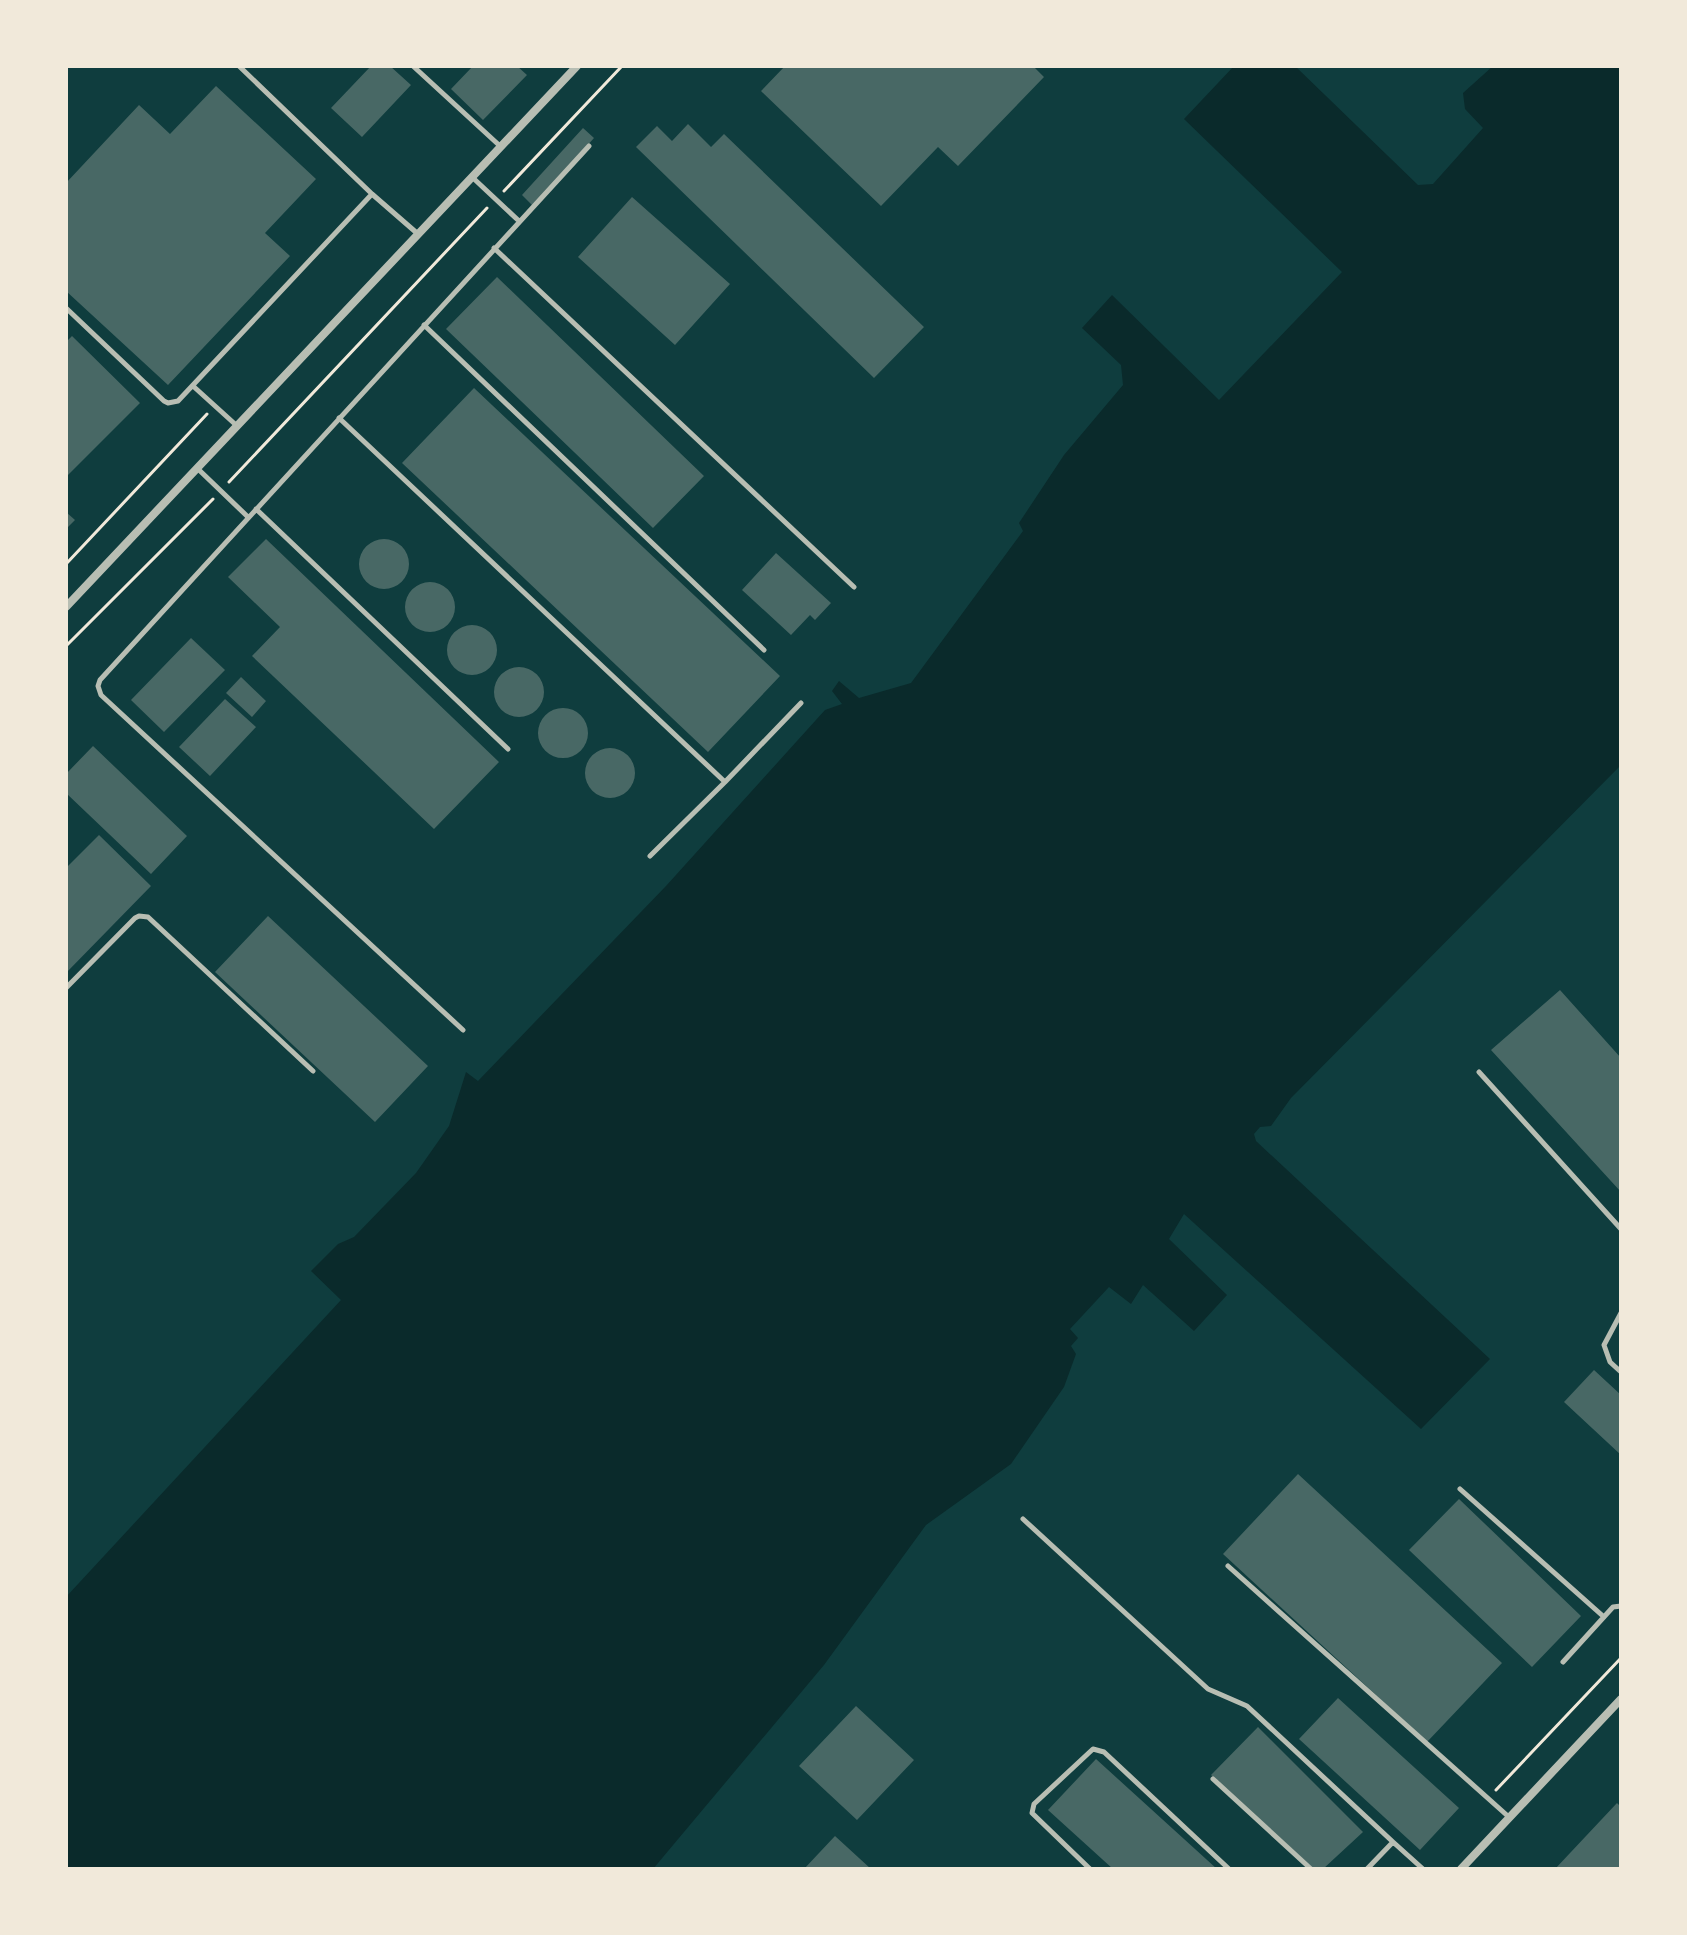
<svg xmlns="http://www.w3.org/2000/svg" width="1687" height="1935" font-family="Overpass,sans-serif">
<style>
.water{fill:#0a2a2b}
.building{fill:#486865}
.lines{fill:none;stroke-linecap:round;stroke-linejoin:round}
.path{stroke:#f1e9da;stroke-width:3}
.service{stroke:#b8beb3;stroke-width:5}
.minor{stroke:#b8beb3;stroke-width:8}
</style>
<rect width="100%" height="100%" fill="#0f3d3e"/>
<path class="water" d="M1234 66H1295L1418 185 1433 184 1483 128 1465 109 1463 93 1493 66H1621V765L1291 1098 1271 1126 1260 1127 1254 1134 1256 1141 1490 1359 1421 1429 1184 1214 1169 1239 1227 1295 1194 1331 1143 1285 1131 1304 1109 1287 1070 1329 1078 1338 1071 1346 1076 1354 1064 1387 1011 1464 926 1525 824 1665 653 1869H66V1597L341 1300 311 1271 338 1244 354 1237 416 1173 449 1126 466 1072 478 1081 666 886 825 710 842 704 832 691 839 681 859 698 911 683 1023 531 1019 523 1064 455 1123 385 1121 365 1082 328 1112 295 1219 400 1342 272 1184 119Z"/>
<path class="building" d="M371 66H390L411 85 362 137 331 108Z
M473 66H517L527 75 483 120 451 89Z
M785 66H1033L1044 77 958 166 938 147 881 206 761 91Z
M216 86 316 179 265 233 290 256 168 385 66 291V183L139 105 170 134Z
M688 124 711 147 724 134 924 327 874 378 636 147 657 126 672 141Z
M583 128 594 138 533 206 522 195Z
M632 197 730 284 675 345 578 257Z
M497 277 704 476 653 528 446 329Z
M72 336 140 403 66 477V342Z
M474 388 780 676 708 752 402 463Z
M66 512 75 520 66 529Z
M359 564a25 25 0 1 1 50 0a25 25 0 1 1-50 0Z
M266 539 499 762 434 829 252 656 280 627 228 577Z
M776 553 831 603 815 620 810 615 791 635 742 590Z
M405 607a25 25 0 1 1 50 0a25 25 0 1 1-50 0Z
M447 650a25 25 0 1 1 50 0a25 25 0 1 1-50 0Z
M191 638 225 670 164 732 131 700Z
M494 692a25 25 0 1 1 50 0a25 25 0 1 1-50 0Z
M241 677 266 701 252 717 226 693Z
M225 699 256 727 210 776 179 747Z
M538 733a25 25 0 1 1 50 0a25 25 0 1 1-50 0Z
M93 746 187 836 151 874 66 793V774Z
M585 773a25 25 0 1 1 50 0a25 25 0 1 1-50 0Z
M99 835 151 886 66 973V868Z
M268 916 428 1066 375 1122 215 972Z
M1560 990 1621 1058V1192L1491 1050Z
M1594 1370 1621 1395V1455L1564 1402Z
M1298 1474 1502 1663 1427 1742 1223 1554Z
M1459 1499 1581 1616 1532 1667 1409 1550Z
M1338 1698 1459 1808 1420 1850 1299 1739Z
M856 1706 914 1760 857 1820 799 1766Z
M1258 1727 1363 1832 1323 1869H1314L1211 1775Z
M1096 1759 1217 1869H1113L1048 1810Z
M1617 1803 1621 1807V1869H1555Z
M835 1836 871 1869H804Z"/>
<g class="lines">
<path class="path" d="M504 191 622 66
M229 482 487 208
M66 564 207 414
M66 646 213 499
M1496 1790 1621 1658"/>
<path class="service" d="M239 66 372 194 418 234
M413 66 500 146
M472 177 519 221
M494 248 854 587
M66 308 164 401 168 403 178 401 372 194
M424 325 764 650
M193 386 236 425
M339 418 725 782 650 856
M197 468 248 517
M256 509 508 749
M725 782 801 703
M66 988 135 918 139 916 148 917 313 1071
M463 1030 101 695 98 686 100 680 589 146
M1479 1072 1621 1229
M1621 1313 1604 1345 1610 1362 1621 1372
M1460 1489 1604 1617
M1023 1519 1208 1689 1247 1706 1393 1842
M1228 1566 1510 1818
M1563 1662 1613 1607 1621 1606
M1213 1779 1311 1869
M1090 1869 1032 1813 1034 1804 1093 1749 1104 1752 1229 1869
M1367 1869 1393 1842 1423 1869"/>
<path class="minor" d="M66 607 577 66
M1461 1869 1621 1699"/>
</g>
<rect width="1687" height="1935" fill="none" stroke="#f1e9da" stroke-width="136"/>
</svg>
